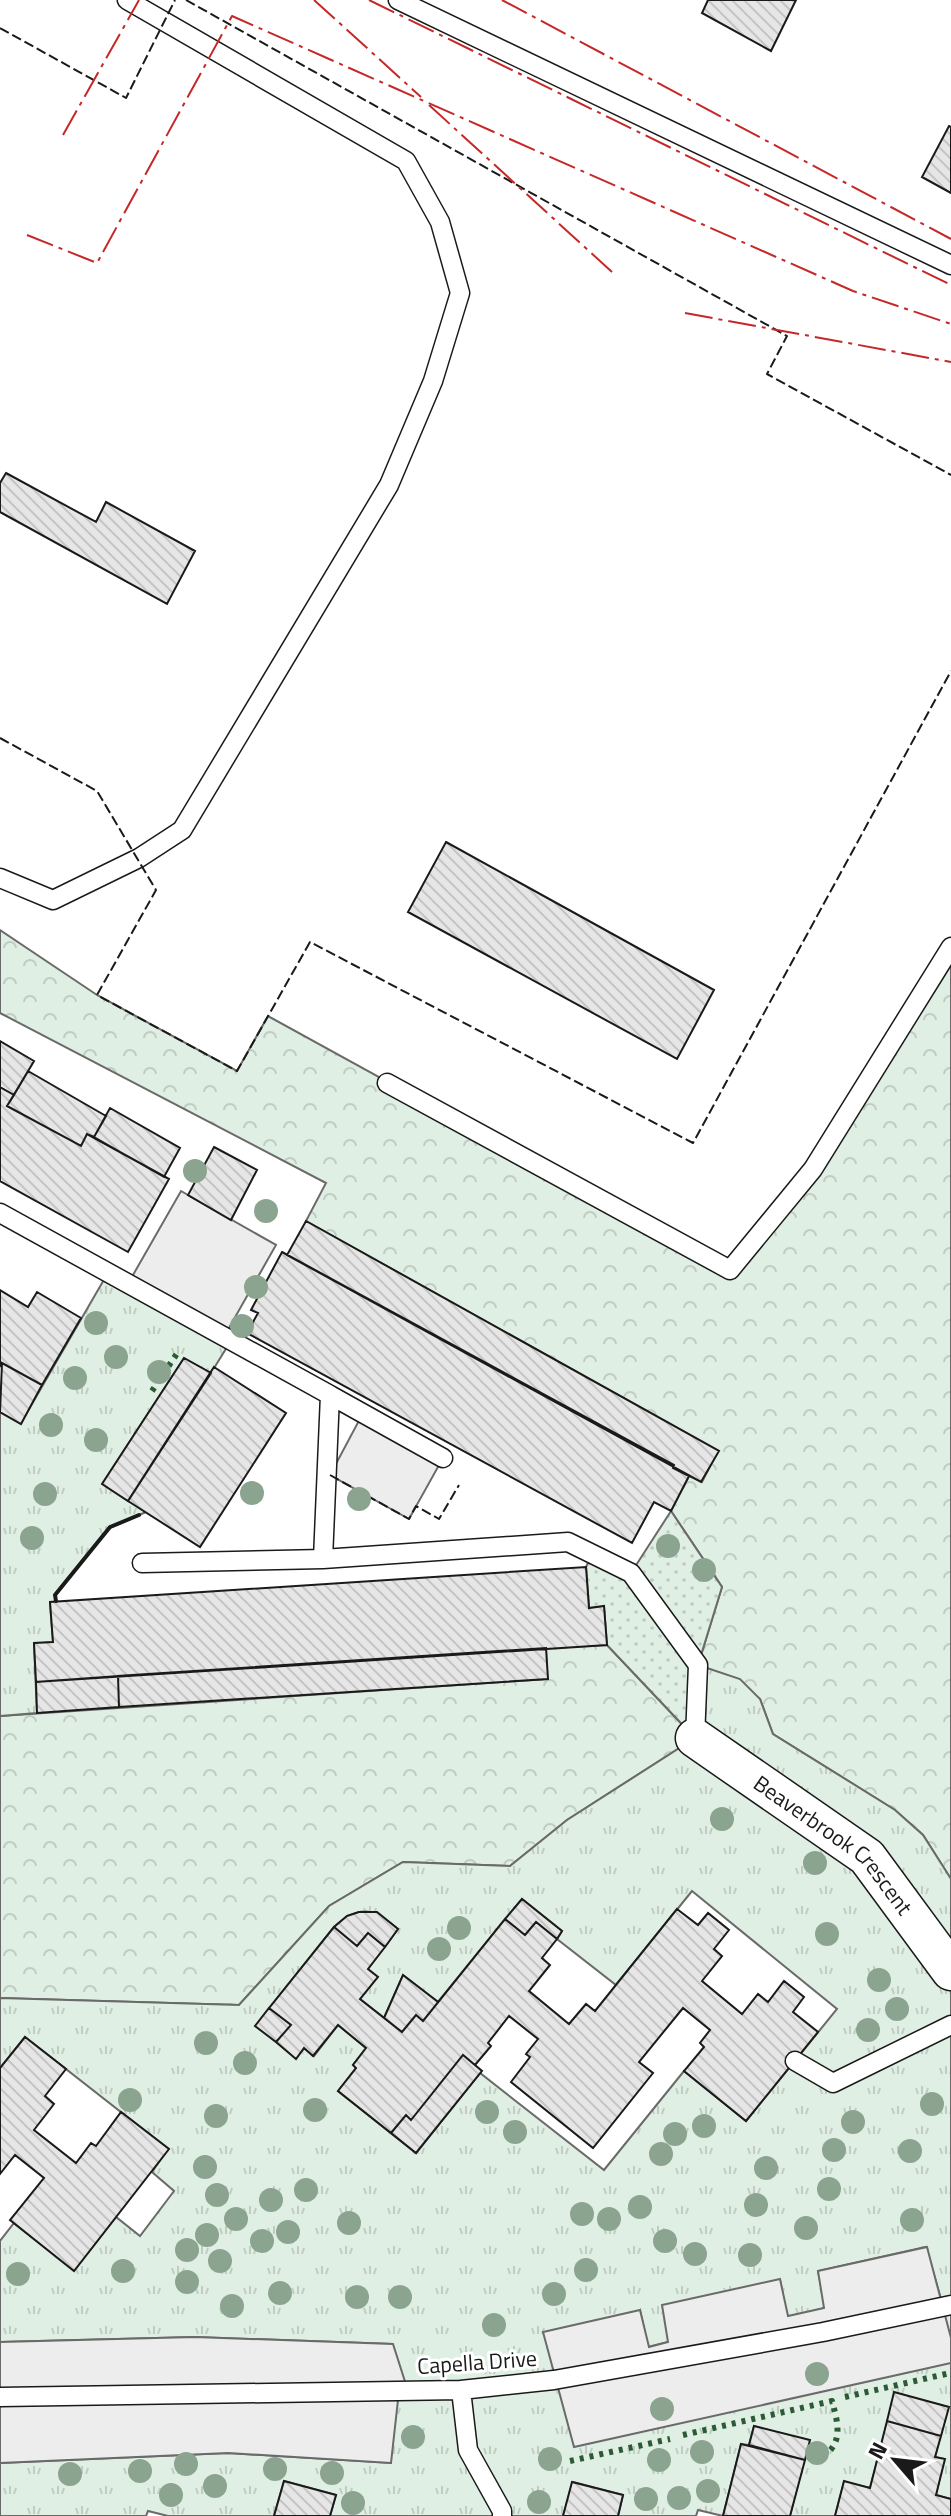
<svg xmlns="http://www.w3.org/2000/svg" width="951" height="2516" font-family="'Titillium Web',sans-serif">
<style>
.forest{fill:url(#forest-crowns);stroke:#6a6a6a;stroke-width:2}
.park{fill:url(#park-tufts);stroke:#6a6a6a;stroke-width:2;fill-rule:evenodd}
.garden{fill:url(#garden-dots);stroke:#6a6a6a;stroke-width:2}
.parking{fill:#ededed;stroke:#6a6a6a;stroke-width:2}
.building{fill:url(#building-back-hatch);stroke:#1a1a1a;stroke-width:2}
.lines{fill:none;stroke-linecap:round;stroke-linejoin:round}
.service-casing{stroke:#1a1a1a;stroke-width:21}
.minor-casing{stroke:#1a1a1a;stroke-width:41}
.service{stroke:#fff;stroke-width:18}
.minor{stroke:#fff;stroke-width:38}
.hedge{stroke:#2b5a34;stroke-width:6;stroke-dasharray:4 6;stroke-linecap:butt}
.fence{stroke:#1a1a1a;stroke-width:2;stroke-dasharray:10 4;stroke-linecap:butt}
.wall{stroke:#1a1a1a;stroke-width:4}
.power{stroke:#c62828;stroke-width:2;stroke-dasharray:28 6 4 6;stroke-linecap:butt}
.tree{fill:#8aa48f}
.labels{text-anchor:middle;stroke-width:6;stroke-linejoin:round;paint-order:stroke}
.street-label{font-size:22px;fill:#1a1a1a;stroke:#fff}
</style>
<defs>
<pattern id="forest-crowns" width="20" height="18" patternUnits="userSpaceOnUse" patternTransform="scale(2)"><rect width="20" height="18" fill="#e0efe3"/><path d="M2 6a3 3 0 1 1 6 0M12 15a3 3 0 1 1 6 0" fill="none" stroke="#c0ccc2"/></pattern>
<pattern id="park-tufts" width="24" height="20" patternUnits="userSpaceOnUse" patternTransform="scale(2)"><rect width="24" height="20" fill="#e0efe3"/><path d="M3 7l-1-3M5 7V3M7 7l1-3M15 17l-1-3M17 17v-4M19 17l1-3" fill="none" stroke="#c0ccc2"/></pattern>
<pattern id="garden-dots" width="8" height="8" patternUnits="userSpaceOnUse" patternTransform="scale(2)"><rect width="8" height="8" fill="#e0efe3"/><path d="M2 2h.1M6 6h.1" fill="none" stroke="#c0ccc2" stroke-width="1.8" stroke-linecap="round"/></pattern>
<pattern id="building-back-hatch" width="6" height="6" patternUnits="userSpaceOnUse" patternTransform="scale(2)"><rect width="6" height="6" fill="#e6e6e6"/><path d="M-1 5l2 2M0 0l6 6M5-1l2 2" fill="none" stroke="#c5c5c5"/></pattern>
</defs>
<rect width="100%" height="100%" fill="#fff"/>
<path class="forest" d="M0 930 97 995 237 1071 268 1016 730 1270 813 1169 951 952V1879L923 1835 895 1810 773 1734 760 1699 698 1665 722 1587 671 1511 689 1476 702 1482 718 1451 306 1221 326 1183 0 1013Z
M607 1645 695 1738 567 1820 510 1866 403 1862 329 1906 239 2005 0 1998V1716L547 1679 546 1648Z"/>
<path class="park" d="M109 1271 232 1339 211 1373 184 1358 103 1483 146 1512 110 1528 55 1594 56 1601 50 1603 53 1642 34 1644 37 1713 0 1716V1412L21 1423Z
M698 1665 740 1679 760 1699 773 1734 895 1810 923 1835 951 1879V2499L936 2495 944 2459 935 2457 948 2407 895 2393 870 2488 844 2482 835 2516H790L809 2441 754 2426 749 2445 741 2444 723 2516 698 2510 696 2516H618L623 2495 573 2482 563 2516H330L336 2495 284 2481 274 2516H168L148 2511 146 2516H0V2463L228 2453 391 2463 392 2344 195 2337 0 2342V2241L14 2223 74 2270 116 2217 140 2236 174 2191 152 2172 168 2149 25 2037 0 2068V1998L239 2005 329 1906 403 1862 510 1866 567 1820 695 1738ZM692 1891 837 2009 746 2121 684 2071 604 2170 480 2073 416 2153 338 2091 356 2068 353 2065 366 2048 338 2025 314 2056 304 2048 296 2058 256 2026 334 1927C360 1903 373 1909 398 1929L368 1969 360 1999 384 2018 403 1975 438 2002 522 1899 562 1931 557 1939 616 1985ZM926 2247 943 2306 554 2379 640 2310 648 2347 668 2342 780 2280 787 2317 825 2308 818 2271Z"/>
<path class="garden" d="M671 1511 722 1587 698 1665 695 1738 607 1645 604 1607 589 1608 586 1567 592 1554 631 1573Z"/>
<path class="parking" d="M181 1191 276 1245 225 1335 129 1282Z
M363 1413 443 1458 409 1519 330 1475Z
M927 2247 951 2338V2363L574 2447 543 2332 640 2310 649 2347 668 2342 662 2305 780 2279 788 2316 824 2308 818 2271Z
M195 2337 393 2344 408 2391H399L391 2463 228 2453 0 2463V2342Z"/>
<path class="building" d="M708 0H796L771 51 702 13Z
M949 126 951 127V193L922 177Z
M6 473 96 522 106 502 195 551 167 604 0 512V483Z
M446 842 714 990 677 1059 408 912Z
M0 1041 34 1061 14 1095 0 1087Z
M28 1071 106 1116 94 1137 87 1134 81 1146 7 1106Z
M0 1087 14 1095 7 1106 81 1146 87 1134 169 1179 128 1252 0 1181Z
M110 1108 180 1148 164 1177 94 1137Z
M214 1147 257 1170 231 1220 188 1195Z
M306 1221 719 1451 701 1482 287 1255Z
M282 1252 674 1465 673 1468 689 1476 671 1511 654 1502 632 1543 247 1333 258 1313 251 1310Z
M0 1290 28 1307 37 1292 81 1318 42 1385 2 1363 0 1366Z
M184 1358 211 1373 128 1501 102 1484Z
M2 1363 42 1385 21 1424 0 1412Z
M214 1367 286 1413 200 1547 128 1501Z
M586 1567 589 1608 604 1606 607 1645 36 1682 34 1643 53 1642 50 1602Z
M546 1648 548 1679 119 1707 118 1676Z
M118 1676 119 1707 37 1713 36 1682Z
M522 1899 562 1931 557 1939 536 1922 525 1935 505 1919Z
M677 1909 698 1925 708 1913 729 1930 714 1949 722 1956 702 1981 742 2014 758 1994 768 2002 784 1981 804 1997 793 2012 818 2032 746 2121 684 2071 704 2047 700 2043 710 2030 683 2008 639 2062 653 2073 593 2148 511 2082 530 2057 526 2054 538 2039 509 2016 488 2043 491 2046 475 2065 463 2055 411 2120 406 2115 391 2133 338 2091 356 2068 353 2065 366 2048 338 2025 313 2056 304 2048 296 2059 276 2042 291 2025 269 2008 334 1927 357 1946 368 1933 385 1947 368 1969 378 1977 360 1999 402 2032 416 2015 423 2021 505 1919 525 1935 536 1922 557 1939 542 1958 550 1965 529 1991 569 2024 586 2004 595 2011Z
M359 1912H377L398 1929 385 1947 368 1933 357 1946 334 1927 347 1916Z
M403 1975 438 2002 423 2021 416 2015 402 2032 384 2018Z
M269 2008 291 2025 276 2042 255 2026Z
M25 2037 66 2069 45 2096 54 2104 34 2130 76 2163 91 2143 96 2146 121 2112 169 2149 74 2271 10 2220 44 2178 15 2155 0 2174V2068Z
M463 2055 482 2071 416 2153 391 2133 406 2115 411 2120Z
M894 2392 949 2407 941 2436 887 2421Z
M887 2421 941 2436 935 2457 945 2459 936 2495 951 2499V2516H835L844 2481 870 2488Z
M754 2426 810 2440 805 2460 749 2445Z
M741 2444 805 2460 790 2516H723Z
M284 2481 336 2495 330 2516H274Z
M572 2482 623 2495 618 2516H563Z"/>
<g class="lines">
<defs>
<path id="service" d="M398 0 951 265
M0 878 53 900 139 858 182 830 389 485 433 381 460 293 440 222 406 161 127 0
M387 1083 730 1270 813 1169 951 947
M0 1213 330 1395 323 1559 568 1542 631 1573 698 1665 695 1738
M330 1395 443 1458
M142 1563 323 1559
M795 2061 833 2083 951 2025
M461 2390 468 2450 502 2511V2516
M0 2397 461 2390 554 2380 823 2332 951 2305"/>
<g id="minor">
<path id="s1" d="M695 1738 867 1857 951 1971"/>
</g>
</defs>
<use href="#service" class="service-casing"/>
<use href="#minor" class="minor-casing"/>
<use href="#service" class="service"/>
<use href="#minor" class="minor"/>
<path class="hedge" d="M152 1391 178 1352
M845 2397 950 2373
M683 2435 832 2401C837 2420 844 2441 825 2455
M570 2461 670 2439"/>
<path class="fence" d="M186 0 787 336 767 374 951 475
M0 28 126 98 175 0
M0 738 97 791 156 890 97 995 237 1071 310 942 693 1143 951 671
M330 1475 409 1519 416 1506 439 1519 459 1485"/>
<path class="wall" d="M56 1601 55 1595 110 1527 139 1515"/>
<path class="power" d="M314 0 421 97
M369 0 951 285
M502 0 951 239
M429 105 612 272
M63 135 139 0
M27 235 97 263 232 16 853 291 951 324
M685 313 951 362"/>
</g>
<g class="tree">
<circle cx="195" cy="1171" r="12"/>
<circle cx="266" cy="1211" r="12"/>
<circle cx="256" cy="1287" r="12"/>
<circle cx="96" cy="1323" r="12"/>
<circle cx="242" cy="1326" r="12"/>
<circle cx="116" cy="1357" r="12"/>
<circle cx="159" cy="1372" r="12"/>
<circle cx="75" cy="1378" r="12"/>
<circle cx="51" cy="1425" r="12"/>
<circle cx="96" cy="1440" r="12"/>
<circle cx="252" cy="1493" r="12"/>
<circle cx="45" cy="1494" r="12"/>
<circle cx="359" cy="1499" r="12"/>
<circle cx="32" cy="1538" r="12"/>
<circle cx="668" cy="1546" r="12"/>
<circle cx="704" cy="1570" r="12"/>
<circle cx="722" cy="1819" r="12"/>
<circle cx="815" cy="1863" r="12"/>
<circle cx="459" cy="1928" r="12"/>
<circle cx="827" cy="1934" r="12"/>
<circle cx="439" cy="1949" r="12"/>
<circle cx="879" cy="1980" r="12"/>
<circle cx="897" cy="2009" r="12"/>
<circle cx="868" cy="2030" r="12"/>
<circle cx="206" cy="2043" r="12"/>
<circle cx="245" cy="2063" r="12"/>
<circle cx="130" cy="2100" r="12"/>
<circle cx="932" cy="2104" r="12"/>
<circle cx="315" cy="2110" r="12"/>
<circle cx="487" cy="2112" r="12"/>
<circle cx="216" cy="2116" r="12"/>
<circle cx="853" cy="2122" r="12"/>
<circle cx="704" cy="2126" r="12"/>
<circle cx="515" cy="2132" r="12"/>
<circle cx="675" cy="2134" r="12"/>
<circle cx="834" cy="2150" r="12"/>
<circle cx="910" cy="2151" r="12"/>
<circle cx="661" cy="2154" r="12"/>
<circle cx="205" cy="2167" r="12"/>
<circle cx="766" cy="2168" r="12"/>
<circle cx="829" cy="2189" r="12"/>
<circle cx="306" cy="2190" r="12"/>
<circle cx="217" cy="2195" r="12"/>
<circle cx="271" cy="2200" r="12"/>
<circle cx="756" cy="2205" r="12"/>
<circle cx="640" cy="2207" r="12"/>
<circle cx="582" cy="2214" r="12"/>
<circle cx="236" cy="2219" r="12"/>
<circle cx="609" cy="2219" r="12"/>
<circle cx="912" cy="2220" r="12"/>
<circle cx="349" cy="2223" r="12"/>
<circle cx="806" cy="2228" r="12"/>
<circle cx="288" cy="2232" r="12"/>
<circle cx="207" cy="2235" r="12"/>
<circle cx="262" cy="2241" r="12"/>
<circle cx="665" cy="2241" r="12"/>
<circle cx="187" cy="2250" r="12"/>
<circle cx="695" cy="2254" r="12"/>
<circle cx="750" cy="2255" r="12"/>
<circle cx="220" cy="2261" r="12"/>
<circle cx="586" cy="2270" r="12"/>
<circle cx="123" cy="2271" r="12"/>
<circle cx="18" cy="2274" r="12"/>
<circle cx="187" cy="2282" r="12"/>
<circle cx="280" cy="2293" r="12"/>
<circle cx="554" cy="2294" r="12"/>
<circle cx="357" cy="2297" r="12"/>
<circle cx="400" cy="2297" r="12"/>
<circle cx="232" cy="2306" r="12"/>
<circle cx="494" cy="2325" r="12"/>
<circle cx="817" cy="2374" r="12"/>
<circle cx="662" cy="2409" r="12"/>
<circle cx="413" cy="2437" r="12"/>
<circle cx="702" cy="2452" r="12"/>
<circle cx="817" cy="2453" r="12"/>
<circle cx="550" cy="2459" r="12"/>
<circle cx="659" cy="2460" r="12"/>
<circle cx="186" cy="2464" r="12"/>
<circle cx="275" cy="2469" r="12"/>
<circle cx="140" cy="2471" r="12"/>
<circle cx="332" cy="2473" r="12"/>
<circle cx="70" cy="2474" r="12"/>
<circle cx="215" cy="2486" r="12"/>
<circle cx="708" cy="2491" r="12"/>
<circle cx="171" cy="2495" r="12"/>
<circle cx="679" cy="2498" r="12"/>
<circle cx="646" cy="2499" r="12"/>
<circle cx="539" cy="2502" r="12"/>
<circle cx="353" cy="2503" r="12"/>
</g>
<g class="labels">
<g class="street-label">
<text dy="8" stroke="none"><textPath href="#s1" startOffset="176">Beaverbrook Crescent</textPath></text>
<text transform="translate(477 2362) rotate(-4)" y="8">Capella Drive</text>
</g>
</g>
<g transform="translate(895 2460) rotate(298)" stroke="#ffffff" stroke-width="6" paint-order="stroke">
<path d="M0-6L14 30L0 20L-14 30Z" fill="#1a1a1a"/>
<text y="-12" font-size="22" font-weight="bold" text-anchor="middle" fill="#1a1a1a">N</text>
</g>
</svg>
